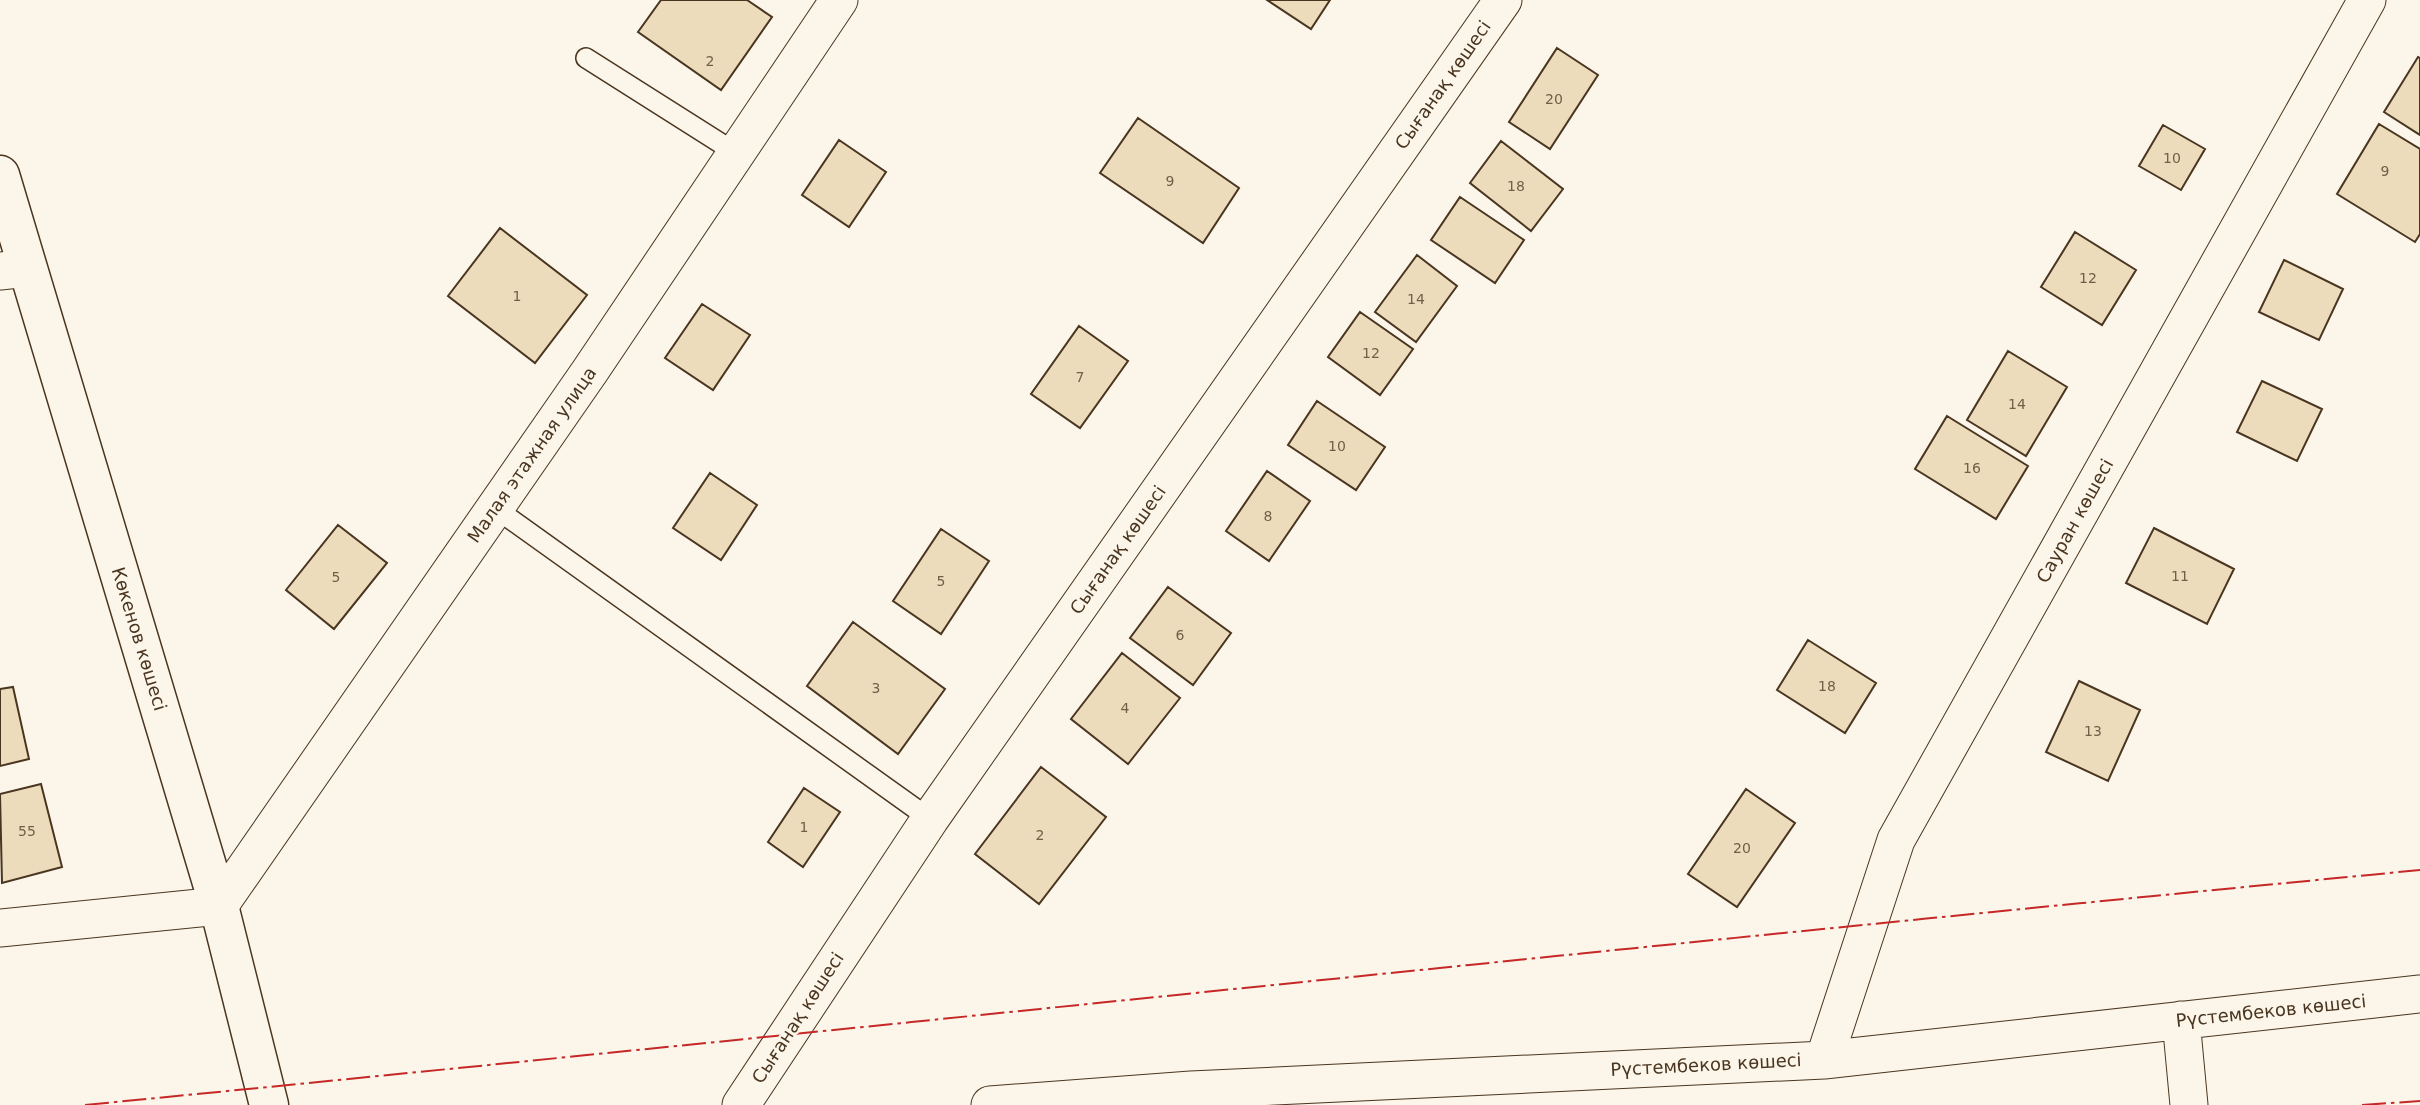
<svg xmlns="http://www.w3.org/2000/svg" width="2420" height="1105" font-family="'DejaVu Sans',sans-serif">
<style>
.building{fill:#ecdcbc;stroke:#4a3520;stroke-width:2}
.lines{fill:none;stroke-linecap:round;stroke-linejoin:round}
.lane-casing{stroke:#4a3520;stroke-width:22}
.street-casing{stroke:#4a3520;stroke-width:39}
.secondary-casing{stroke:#4a3520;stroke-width:41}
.lane{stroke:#fbf6e9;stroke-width:19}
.street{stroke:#fbf6e9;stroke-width:37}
.secondary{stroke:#fbf6e9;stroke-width:38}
.power{stroke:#c62828;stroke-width:2;stroke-dasharray:24 5 3.5 5;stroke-linecap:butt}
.labels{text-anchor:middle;stroke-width:5;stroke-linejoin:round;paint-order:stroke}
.number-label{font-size:14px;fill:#725f47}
.street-label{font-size:18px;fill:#4a3520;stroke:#fbf6e9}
</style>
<rect width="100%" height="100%" fill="#fbf6e9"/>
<path class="building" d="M661 0H747L772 17 721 90 638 32Z
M1267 0H1330L1311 29Z
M1557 48 1598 75 1550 149 1509 122Z
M2418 57 2420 58V135L2384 112Z
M1138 118 1239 188 1203 243 1100 173Z
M2379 124 2420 149V234L2415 242 2337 194Z
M2163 125 2205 149 2181 190 2139 166Z
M839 140 886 172 849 227 802 195Z
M1501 141 1563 189 1531 231 1470 183Z
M1460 197 1524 240 1495 283 1431 240Z
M500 228 587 295 535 363 448 296Z
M2075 232 2136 270 2102 325 2041 287Z
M1417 255 1457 286 1416 342 1375 312Z
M2284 260 2343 289 2319 340 2259 312Z
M702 304 750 335 713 390 665 358Z
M1360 312 1413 349 1380 395 1328 357Z
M1079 326 1128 361 1080 428 1031 394Z
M2008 351 2067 387 2026 456 1967 420Z
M2262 381 2322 409 2297 461 2237 432Z
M1317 401 1385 447 1356 490 1288 445Z
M1947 416 2028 466 1996 519 1915 469Z
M1267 471 1310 501 1269 561 1226 531Z
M710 473 757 505 721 560 673 528Z
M338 525 387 563 334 629 286 590Z
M2154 528 2234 569 2207 624 2126 583Z
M941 529 989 561 941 634 893 601Z
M1168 587 1231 633 1193 685 1130 638Z
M853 622 945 689 898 754 807 686Z
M1808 640 1876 683 1845 733 1777 690Z
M1122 653 1180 698 1128 764 1071 719Z
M2079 681 2140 710 2108 781 2046 752Z
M13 687 29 759 0 766V689Z
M1041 767 1106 817 1039 904 975 854Z
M41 784 62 867 2 883 0 794Z
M804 788 840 812 803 867 768 842Z
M1746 789 1795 823 1737 907 1688 874Z"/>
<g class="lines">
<defs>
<path id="lane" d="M586 58 736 153
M495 508 930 819"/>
<path id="street" d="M0 271 27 268
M0 928 219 906 590 371 839 0
M2181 1020 2189 1105
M1824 1060 1896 840 2367 0
M741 1105 930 819 1503 0
M990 1105 1191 1090 1824 1060 2420 994"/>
<path id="secondary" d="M0 175 219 906 269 1105"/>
</defs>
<use href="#lane" class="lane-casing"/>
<use href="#street" class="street-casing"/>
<use href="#secondary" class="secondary-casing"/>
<use href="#lane" class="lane"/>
<use href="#street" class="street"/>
<use href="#secondary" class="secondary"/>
<path class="power" d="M85 1105C864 1029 1641 945 2420 870
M2362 1105 2420 1101"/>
</g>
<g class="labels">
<g class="number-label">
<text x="710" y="66">2</text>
<text x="1554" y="104">20</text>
<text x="2172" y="163">10</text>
<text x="2385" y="176">9</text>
<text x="1170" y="186">9</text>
<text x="1516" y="191">18</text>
<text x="2088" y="283">12</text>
<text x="517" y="301">1</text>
<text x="1416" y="304">14</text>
<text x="1371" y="358">12</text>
<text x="1080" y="382">7</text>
<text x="2017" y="409">14</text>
<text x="1337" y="451">10</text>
<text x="1972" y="473">16</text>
<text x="1268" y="521">8</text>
<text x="2180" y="581">11</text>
<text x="336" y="582">5</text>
<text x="941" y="586">5</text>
<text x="1180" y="640">6</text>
<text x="1827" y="691">18</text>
<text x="876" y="693">3</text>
<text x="1125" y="713">4</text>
<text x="2093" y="736">13</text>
<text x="804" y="832">1</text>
<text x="27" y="836">55</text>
<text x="1040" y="840">2</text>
<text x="1742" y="853">20</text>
</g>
<g class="street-label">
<text transform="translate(1443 85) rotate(-55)" y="6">Сығанақ көшесі</text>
<text transform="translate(532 455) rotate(-55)" y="6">Малая этажная улица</text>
<text transform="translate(2075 521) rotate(-61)" y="6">Сауран көшесі</text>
<text transform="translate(1118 550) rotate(-55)" y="6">Сығанақ көшесі</text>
<text transform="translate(139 639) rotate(73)" y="6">Көкенов көшесі</text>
<text transform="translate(2271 1011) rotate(-6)" y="6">Рүстембеков көшесі</text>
<text transform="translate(798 1018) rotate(-57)" y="6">Сығанақ көшесі</text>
<text transform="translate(1706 1065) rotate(-3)" y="6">Рүстембеков көшесі</text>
</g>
</g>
</svg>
